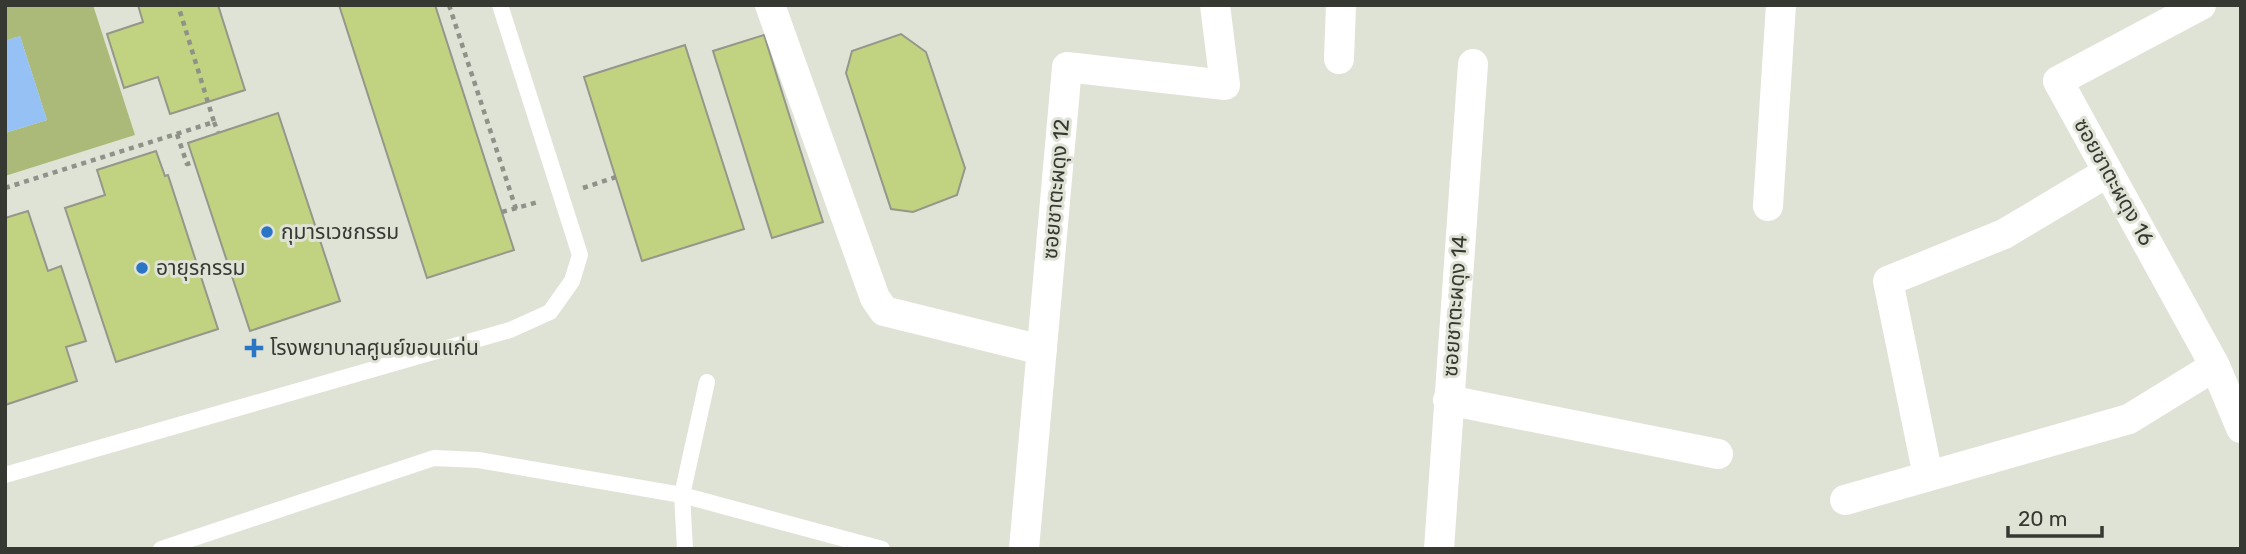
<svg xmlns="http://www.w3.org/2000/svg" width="2246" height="554" font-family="Rubik,'Noto Sans Thai',sans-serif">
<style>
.green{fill:#abba78}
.water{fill:#96c1f4}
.building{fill:#c1d381;stroke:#94978a;stroke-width:2}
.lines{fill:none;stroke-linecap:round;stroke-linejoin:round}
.path{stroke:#8f9288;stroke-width:4.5;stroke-dasharray:5 5;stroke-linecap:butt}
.service{stroke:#fff;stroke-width:16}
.minor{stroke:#fff;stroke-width:30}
.poi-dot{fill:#2a75c5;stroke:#dfe3d5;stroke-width:2.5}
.labels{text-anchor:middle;stroke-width:6;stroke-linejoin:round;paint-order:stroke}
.street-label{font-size:21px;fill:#363832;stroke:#dfe3d5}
.poi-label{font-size:21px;fill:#363832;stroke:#dfe3d5;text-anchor:start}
</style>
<rect width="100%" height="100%" fill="#dfe3d5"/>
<path class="green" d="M5 5H93L135 135 5 176V133L47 120 20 36 5 41Z"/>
<path class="water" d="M20 36 47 120 5 133V41Z"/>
<path class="building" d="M138 5H218L245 90 170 114 158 77 124 88 107 34 143 22Z
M339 5H435L514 250 427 278Z
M901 34 926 52 965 168 957 195 913 212 891 209 846 73 852 51Z
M764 35 823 222 772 238 713 51Z
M685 45 744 229 642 261 584 77Z
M278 113 340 301 250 331 188 143Z
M156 151 165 176 168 175 218 329 116 362 65 208 105 195 97 170Z
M28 211 48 271 61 266 86 341 66 347 77 381 5 405V218Z"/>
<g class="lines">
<path class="path" d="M449 5 516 209
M214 122 218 132
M177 134 187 164 194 162
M5 188 214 122 178 5
M583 188 616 177
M502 212 538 202"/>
<path class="service" d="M5 475 510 330 550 312 572 281 580 255 500 5
M161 549 434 458 478 460 682 495 882 549
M685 549 682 495 707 382"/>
<path class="minor" d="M770 5 875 298 884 311 1042 350
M2201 5 2058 81 2215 366 2241 428
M1339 59 1341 5
M1768 206 1781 5
M1448 400 1718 454
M1928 476 1888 281 2004 234 2108 172
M1845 500 2129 419 2215 366
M1024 549 1067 67 1225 85 1215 5
M1439 549 1473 64"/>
</g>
<g class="poi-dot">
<circle cx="267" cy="232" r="7"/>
<circle cx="142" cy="268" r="7"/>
<path d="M250.5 337.5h7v7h7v7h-7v7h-7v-7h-7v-7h7z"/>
</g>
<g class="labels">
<g class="street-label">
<text transform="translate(2114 182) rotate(61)" y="7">ซอยชาตะผดุง 16</text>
<text transform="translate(1056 189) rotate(-85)" y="7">ซอยชาตะผดุง 12</text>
<text transform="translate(1455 306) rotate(-86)" y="7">ซอยชาตะผดุง 14</text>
</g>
<g class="poi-label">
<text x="281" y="239">กุมารเวชกรรม</text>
<text x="156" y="275">อายุรกรรม</text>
<text x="270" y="355">โรงพยาบาลศูนย์ขอนแก่น</text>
</g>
</g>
<rect width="2246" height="554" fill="none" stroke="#363832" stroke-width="14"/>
<path d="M2008 526v10h94v-10" fill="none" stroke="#363832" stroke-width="3.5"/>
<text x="2018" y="526" font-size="21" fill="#363832" stroke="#dfe3d5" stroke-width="5" paint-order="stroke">20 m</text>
</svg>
